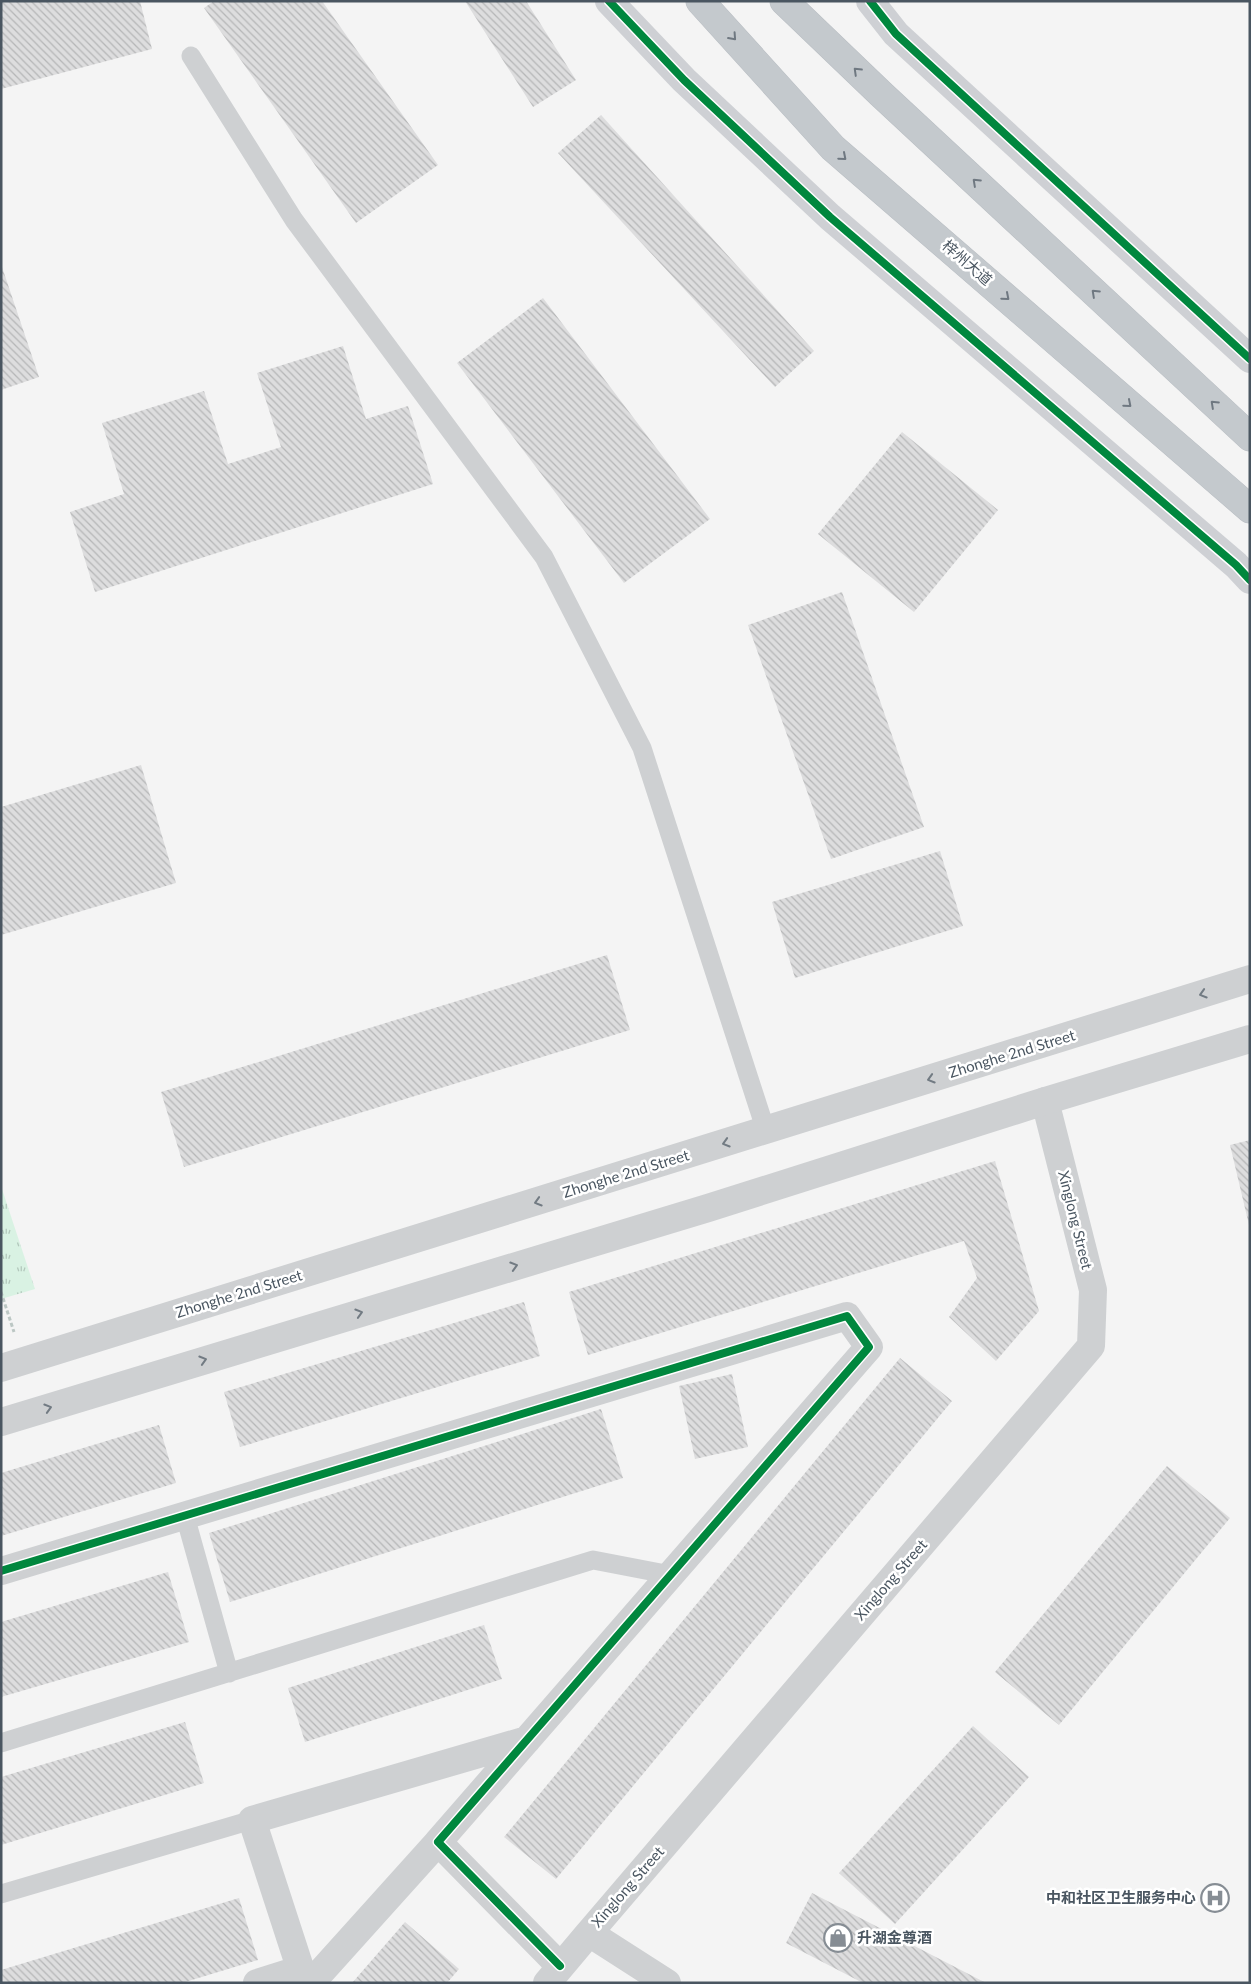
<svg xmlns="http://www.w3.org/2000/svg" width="1251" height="1984" font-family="Lato,'Noto Sans SC',sans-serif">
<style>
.park{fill:url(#park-tufts)}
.building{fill:url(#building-back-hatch)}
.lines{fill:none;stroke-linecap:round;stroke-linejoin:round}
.trunk-casing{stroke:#b9bec3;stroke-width:29}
.path{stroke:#bcc7c4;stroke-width:3;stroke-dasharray:4 2.5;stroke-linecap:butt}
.service{stroke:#ced0d2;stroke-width:19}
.minor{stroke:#ced0d2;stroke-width:28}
.tertiary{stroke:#ced0d2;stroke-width:28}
.secondary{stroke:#ced0d4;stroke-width:28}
.trunk{stroke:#c4c9cd;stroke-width:28}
.cycleway-casing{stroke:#fff;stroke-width:11}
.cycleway{stroke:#00873e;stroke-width:8}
.oneway{stroke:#6f7881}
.oneway2{stroke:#727b83}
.labels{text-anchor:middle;stroke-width:5;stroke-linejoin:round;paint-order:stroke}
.street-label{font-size:15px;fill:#4a5661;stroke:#fff}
.poi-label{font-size:15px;font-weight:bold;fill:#4a5661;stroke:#fff;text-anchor:end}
</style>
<defs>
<pattern id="park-tufts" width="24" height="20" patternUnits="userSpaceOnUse" patternTransform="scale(1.25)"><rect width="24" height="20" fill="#d9f2e3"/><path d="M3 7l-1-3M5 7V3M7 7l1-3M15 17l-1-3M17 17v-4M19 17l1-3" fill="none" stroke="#b2c7bb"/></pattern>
<pattern id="building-back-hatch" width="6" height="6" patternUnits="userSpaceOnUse" patternTransform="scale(1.25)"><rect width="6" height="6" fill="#ddddde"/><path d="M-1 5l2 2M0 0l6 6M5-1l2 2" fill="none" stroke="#b5b6b7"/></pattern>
</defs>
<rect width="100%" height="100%" fill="#f4f4f4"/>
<path class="park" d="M1 1186 35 1289 1 1299Z"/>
<path class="building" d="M1 1H140L152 49 1 89Z
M214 1H322L438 165 356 223 204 8Z
M465 1H526L576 80 533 107Z
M601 115 814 351 775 387 558 153Z
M1 264 39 377 1 390Z
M543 298 710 519 624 583 457 363Z
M343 346 366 419 408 406 433 484 95 592 70 512 124 494 102 423 204 391 228 464 281 447 257 373Z
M902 432 998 510 914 612 818 534Z
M842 592 924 827 831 859 748 625Z
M141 765 176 883 1 935V807Z
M940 851 963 926 795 978 772 902Z
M607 955 630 1030 184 1167 161 1092Z
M1250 1140V1224L1249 1225 1230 1145Z
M995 1161 1039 1311 996 1361 949 1317 977 1278 964 1241 588 1355 569 1292Z
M524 1302 540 1356 240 1447 224 1392Z
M900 1358 952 1401 556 1879 504 1837Z
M732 1374 748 1447 695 1459 679 1386Z
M601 1409 623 1478 230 1602 209 1533Z
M159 1425 176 1483 1 1536V1473Z
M1167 1466 1230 1518 1059 1725 995 1672Z
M168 1572 189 1642 1 1697V1622Z
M484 1625 502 1679 305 1742 288 1688Z
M185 1722 204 1783 1 1845V1777Z
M973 1726 1029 1777 895 1924 839 1873Z
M812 1893 986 1983H863L786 1943Z
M239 1898 258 1960 182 1983H1V1970Z
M405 1922 459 1969 447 1983H352Z"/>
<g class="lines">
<defs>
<path id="trunk" d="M700 1 833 148 1250 509
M784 1 881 94 1250 437"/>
</defs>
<use href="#trunk" class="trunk-casing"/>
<path class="path" d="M1 1292 14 1332"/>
<path class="service" d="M191 56 294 220 544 557 642 748 766 1131
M185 1516 229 1673
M1 1743 593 1560 671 1575
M1 1894 252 1820"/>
<path class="minor" d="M1 1571 847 1316 869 1347 438 1842 560 1966
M257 1983 301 1969
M305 1983 252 1820 527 1740
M311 1983 438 1842
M547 1983 589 1933
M667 1983 589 1933 1091 1346 1093 1290 1045 1101"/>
<path class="tertiary" d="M1 1368 1250 979
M1 1422 708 1208 1045 1101 1250 1039"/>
<path class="secondary" d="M609 1 684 80 830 217 1236 565 1250 580
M870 1 896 34 1250 359"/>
<use href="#trunk" class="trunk"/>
<defs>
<path id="cycleway" d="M609 1 684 80 830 217 1236 565 1250 580
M870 1 896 34 1250 359
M1 1571 847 1316 869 1347 438 1842 560 1966"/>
</defs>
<use href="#cycleway" class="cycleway-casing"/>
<use href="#cycleway" class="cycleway"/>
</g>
<defs><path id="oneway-chevron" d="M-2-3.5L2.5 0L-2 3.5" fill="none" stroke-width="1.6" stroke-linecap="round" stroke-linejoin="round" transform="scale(1.25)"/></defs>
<g class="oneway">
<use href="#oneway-chevron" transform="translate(733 37) rotate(48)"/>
<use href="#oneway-chevron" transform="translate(857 71) rotate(-136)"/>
<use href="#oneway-chevron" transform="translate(843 157) rotate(41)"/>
<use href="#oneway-chevron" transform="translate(976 182) rotate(-137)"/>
<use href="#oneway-chevron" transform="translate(1095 293) rotate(-137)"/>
<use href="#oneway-chevron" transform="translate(1006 297) rotate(41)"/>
<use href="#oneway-chevron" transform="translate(1128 404) rotate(41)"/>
<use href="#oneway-chevron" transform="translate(1214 404) rotate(-137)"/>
</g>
<g class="oneway2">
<use href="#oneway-chevron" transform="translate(1203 994) rotate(163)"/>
<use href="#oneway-chevron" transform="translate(931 1079) rotate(163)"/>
<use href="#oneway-chevron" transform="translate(726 1143) rotate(163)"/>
<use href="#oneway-chevron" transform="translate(538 1202) rotate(163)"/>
<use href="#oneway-chevron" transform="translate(514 1266) rotate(-17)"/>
<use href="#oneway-chevron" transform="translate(359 1313) rotate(-17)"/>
<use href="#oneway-chevron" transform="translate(203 1360) rotate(-17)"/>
<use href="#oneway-chevron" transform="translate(48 1408) rotate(-17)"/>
</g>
<defs>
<symbol id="hospital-ring" viewBox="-11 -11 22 22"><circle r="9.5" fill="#fff" stroke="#868d94" stroke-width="1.5"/><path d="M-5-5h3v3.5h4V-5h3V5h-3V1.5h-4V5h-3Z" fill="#868d94"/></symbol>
<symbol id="shop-ring" viewBox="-11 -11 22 22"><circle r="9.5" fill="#fff" stroke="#868d94" stroke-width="1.5"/><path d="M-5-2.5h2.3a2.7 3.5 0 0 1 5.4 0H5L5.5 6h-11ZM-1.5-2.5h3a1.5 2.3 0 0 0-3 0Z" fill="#868d94"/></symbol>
</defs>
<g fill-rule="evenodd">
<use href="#hospital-ring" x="1199" y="1882" width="32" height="32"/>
<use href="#shop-ring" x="822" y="1922" width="32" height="32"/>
</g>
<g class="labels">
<g class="street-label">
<text transform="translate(967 263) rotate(41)" y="5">梓州大道</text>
<text transform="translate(1012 1054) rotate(-17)" y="5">Zhonghe 2nd Street</text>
<text transform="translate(626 1174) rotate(-17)" y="5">Zhonghe 2nd Street</text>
<text transform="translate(1075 1220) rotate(76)" y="5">Xinglong Street</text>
<text transform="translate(239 1294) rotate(-17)" y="5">Zhonghe 2nd Street</text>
<text transform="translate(891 1580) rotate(-49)" y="5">Xinglong Street</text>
<text transform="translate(628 1887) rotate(-49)" y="5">Xinglong Street</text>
</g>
<g class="poi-label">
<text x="1196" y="1903">中和社区卫生服务中心</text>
<text x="857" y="1943" text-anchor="start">升湖金尊酒</text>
</g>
</g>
<rect width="1251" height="1984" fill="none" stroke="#4a5661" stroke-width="5"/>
</svg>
